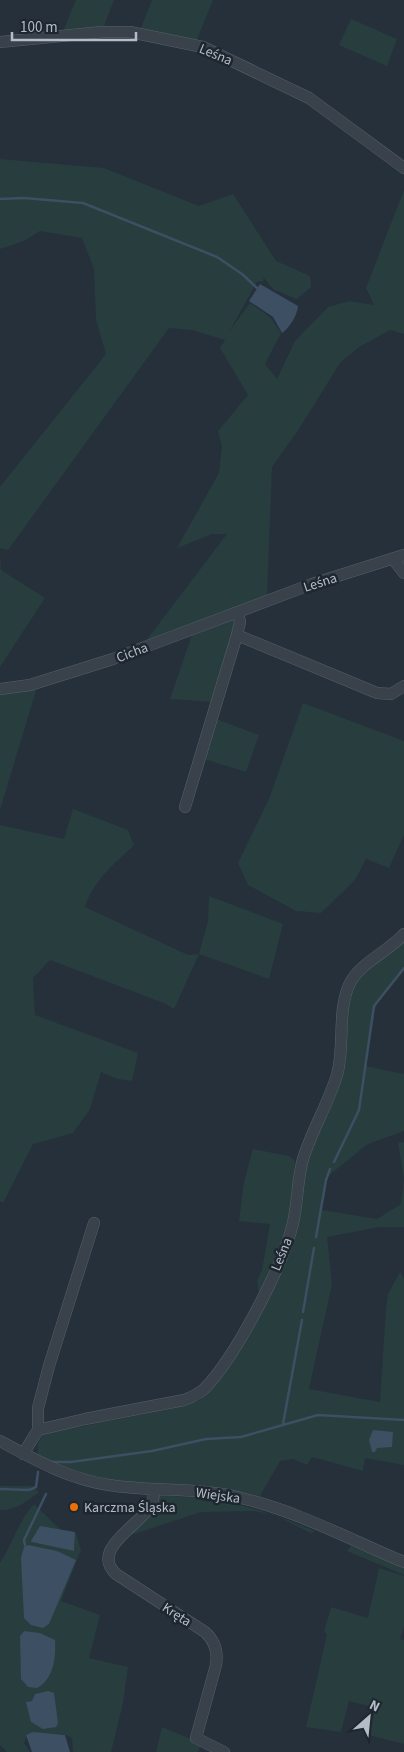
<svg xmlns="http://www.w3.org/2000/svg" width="404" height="1752" font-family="'Source Sans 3',sans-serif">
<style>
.green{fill:#283d3d}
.water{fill:#3c4f63}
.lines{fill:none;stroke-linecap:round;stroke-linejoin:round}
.stream{stroke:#3c4f63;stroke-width:2.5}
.minor-casing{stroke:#576069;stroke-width:12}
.minor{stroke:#39424b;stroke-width:11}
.food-dot{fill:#e8710a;stroke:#1e2730;stroke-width:2}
.labels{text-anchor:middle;stroke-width:5;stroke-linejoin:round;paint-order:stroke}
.street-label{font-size:14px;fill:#b4bdc7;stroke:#1e2730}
.poi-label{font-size:14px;fill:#b4bdc7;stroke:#1e2730;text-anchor:start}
</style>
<rect width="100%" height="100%" fill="#25303b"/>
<path class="green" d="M76 0H114L103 29 63 31Z
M152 0H213L196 42 140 30Z
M351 19 397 39 387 66 339 45Z
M0 159 104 168 199 206 233 194 276 261 310 276 311 287 297 299 274 290 263 277 264 281 257 282 229 332 250 303 270 317 281 333 265 364 277 379 295 341 328 307 349 301 374 305 366 288 404 190V334L390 330 359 347 340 363 299 429 272 467 267 596 145 642 227 534H212L177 548 219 473 222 446 218 431 248 395 220 348 225 340 192 330 169 328 8 550 0 548V487L106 354 96 320 94 269 82 238 40 231 24 241 0 249Z
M0 552 1 570 45 598 0 667Z
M235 618 237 623 213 702 170 699 193 632Z
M37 687 0 810V693Z
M303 703 404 741V835L389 868 366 859 355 880 321 913 296 911 248 885 238 863 269 799Z
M216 719 259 735 246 772 204 759Z
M73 809 128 830 134 845C115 863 93 881 85 907L188 955 199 954 208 921 209 896 283 924 269 979 199 954 174 1009 164 1003 50 960 33 978 35 1015 138 1053 132 1081 117 1079 101 1072 90 1109 73 1133 33 1144 3 1203 0 1201V825L64 839Z
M404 938V971L376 1005 365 1066 404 1074V1131L368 1144 328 1176 322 1210 377 1219 401 1204 404 1179 398 1143 404 1142V1227H379L327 1237 332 1284 309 1389 380 1402 386 1308 388 1294 400 1272 404 1279V1465L365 1458 363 1471 312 1457 307 1465 293 1459 280 1461 260 1496C186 1483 105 1493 38 1454V1444L43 1434 175 1408 200 1400 208 1390 284 1259 313 1139 327 1109 354 983Z
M253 1149 289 1156 295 1161C294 1176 293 1192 291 1208 286 1238 272 1266 259 1293L257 1281 262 1270 270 1224 239 1221 244 1182Z
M0 1486H31L39 1492C26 1502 17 1510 0 1510Z
M159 1496C169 1495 180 1497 190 1497 235 1500 273 1514 315 1531L311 1533 272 1514 252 1511 201 1512 128 1536 117 1547 112 1565 117 1572 143 1588 118 1573C98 1552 130 1532 143 1520 150 1513 154 1504 159 1496Z
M34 1504 62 1531 76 1533 81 1550 61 1601 100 1615 89 1658 128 1667 123 1703 111 1752H73L72 1738 63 1734H27L24 1743 30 1752H7L0 1745V1563C13 1543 18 1521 34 1504Z
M351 1546 404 1568V1575L347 1551Z
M379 1568 404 1576V1627L400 1639 404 1640V1744L369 1735 375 1711 369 1706 349 1701 341 1732 306 1727 327 1634 324 1632 331 1607 368 1618Z
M162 1727 201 1743 198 1752H156Z"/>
<path class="water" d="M260 284 298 306C298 314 289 329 282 333L273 317 249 301Z
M373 1430 393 1432 392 1447 377 1448 375 1452H372L369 1440Z
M40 1526 75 1532 74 1551 32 1542 31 1541Z
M28 1545 57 1551 76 1560 49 1624 43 1628 31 1625 24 1618 21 1558 24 1547Z
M24 1631 40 1633 55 1640C56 1657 54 1679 37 1688L28 1687 21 1679 20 1636Z
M48 1691 54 1693 58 1723 56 1727 43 1729 31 1722 26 1702 32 1701 35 1694Z
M33 1732 65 1735 70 1752H32L26 1735Z"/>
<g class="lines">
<path class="stream" d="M0 199 24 198 83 203 217 257 242 274 257 288
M334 1162 359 1110 374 1006 404 968
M316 1237 326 1180 330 1169
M303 1312 314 1248
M283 1424 302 1320
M52 1462H71L152 1451 206 1439 241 1437 318 1415 404 1420
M36 1487 38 1472
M0 1489 29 1490 36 1487
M25 1545 24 1540 46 1494"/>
<defs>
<path id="minor" d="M0 42 102 32H130L203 47 309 98 404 168
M393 559 404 573
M237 635 377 693 391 694 404 686
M0 689 30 685 113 659 312 584 404 555
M185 807 237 635 240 622 238 612
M38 1430V1408L49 1366 94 1223
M0 1441C35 1460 69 1479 109 1485 153 1492 198 1487 241 1498 297 1511 351 1540 404 1562
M23 1454 38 1430 85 1419 184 1400C192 1397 198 1394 204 1389 235 1358 283 1266 293 1223 298 1202 297 1180 303 1159 312 1130 328 1104 337 1075 345 1046 337 1013 349 985 359 963 388 952 404 934
M154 1489C154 1494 154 1500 151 1505 142 1524 89 1549 116 1574L205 1632C215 1641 218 1653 216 1665L196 1738 224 1752"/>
</defs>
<use href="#minor" class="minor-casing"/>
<use href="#minor" class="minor"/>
</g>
<circle class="food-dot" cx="74" cy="1507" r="5"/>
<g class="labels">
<g class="street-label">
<text transform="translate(216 54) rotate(23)" y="5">Leśna</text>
<text transform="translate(320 582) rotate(-18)" y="5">Leśna</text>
<text transform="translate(132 652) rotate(-21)" y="5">Cicha</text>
<text transform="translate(281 1254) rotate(-68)" y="5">Leśna</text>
<text transform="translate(218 1495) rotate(8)" y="5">Wiejska</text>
<text transform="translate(177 1614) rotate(33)" y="5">Kręta</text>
</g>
<g class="poi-label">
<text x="84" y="1512">Karczma Śląska</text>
</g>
</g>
<g transform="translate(369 1717) rotate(27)" stroke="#1e2730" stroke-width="4" paint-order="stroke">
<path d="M0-4L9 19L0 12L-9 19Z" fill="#b4bdc7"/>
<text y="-8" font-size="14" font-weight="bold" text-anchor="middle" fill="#b4bdc7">N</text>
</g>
<path d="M12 32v8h124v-8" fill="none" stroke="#b4bdc7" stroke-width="2.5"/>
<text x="20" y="32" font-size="15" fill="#b4bdc7" stroke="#1e2730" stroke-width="4" paint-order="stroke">100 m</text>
</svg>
